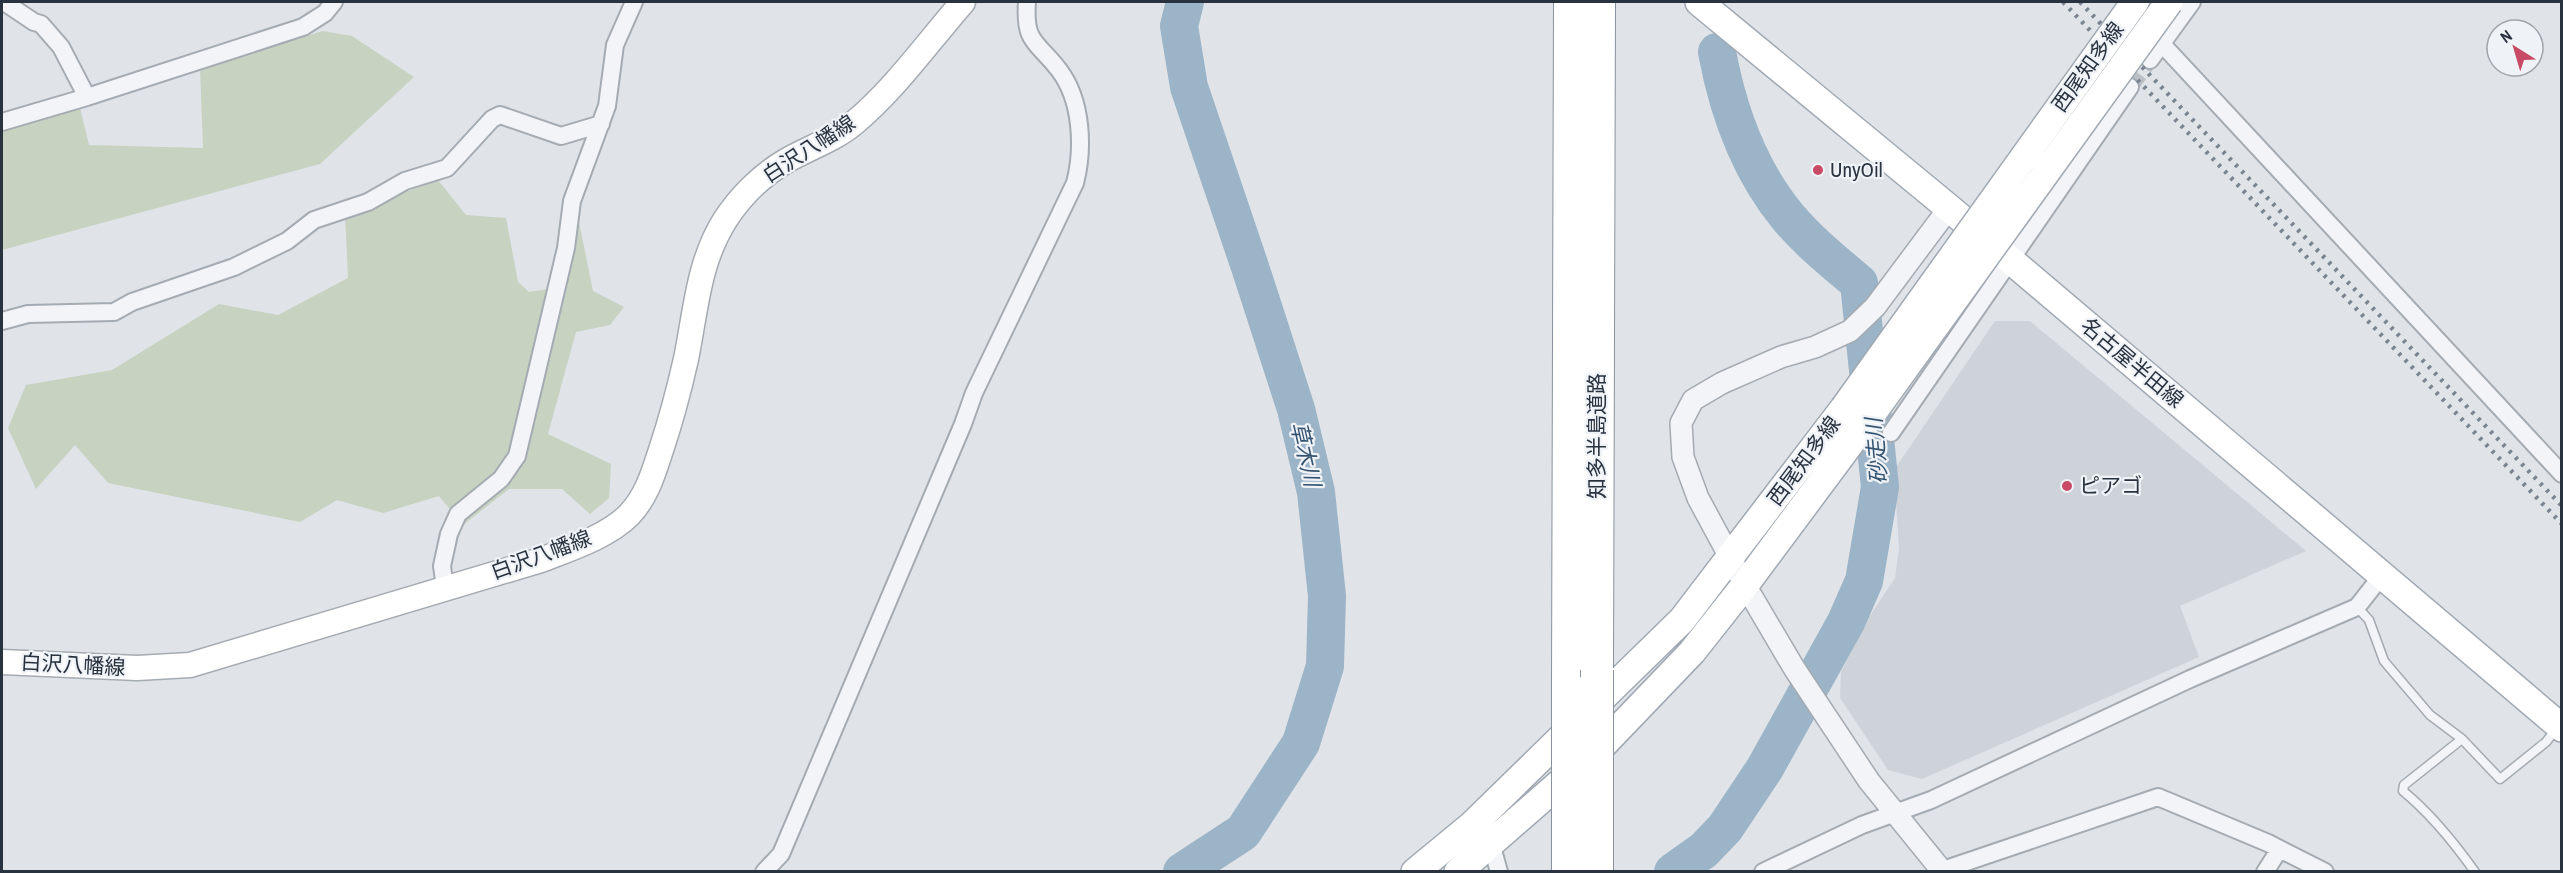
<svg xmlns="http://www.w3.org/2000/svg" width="2563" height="873" font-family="'Archivo Narrow','Noto Sans JP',sans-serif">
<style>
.built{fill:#ced3da}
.green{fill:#c7d2c1}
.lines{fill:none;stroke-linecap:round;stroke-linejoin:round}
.river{stroke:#9cb4c7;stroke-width:38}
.minor-tunnel{stroke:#bbc0c6;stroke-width:16;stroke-dasharray:16 8;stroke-linecap:butt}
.service-casing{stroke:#a5abb2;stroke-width:11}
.minor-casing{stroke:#a5abb2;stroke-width:20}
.tertiary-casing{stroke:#a5abb2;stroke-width:24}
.secondary-casing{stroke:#a5abb2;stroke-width:27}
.primary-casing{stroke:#a0a9b3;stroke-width:30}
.motorway-casing{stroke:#88929e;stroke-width:34}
.service{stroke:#f2f4f7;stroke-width:8}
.minor{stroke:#f2f4f7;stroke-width:16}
.tertiary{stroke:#f2f4f7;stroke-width:21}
.secondary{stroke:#fff;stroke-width:24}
.primary{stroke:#fff;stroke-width:27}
.motorway{stroke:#fff;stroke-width:32}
.rail{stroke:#7a8491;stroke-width:4.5;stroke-dasharray:3 6;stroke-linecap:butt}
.primary-bridge-casing{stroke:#a0a9b3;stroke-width:30;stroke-linecap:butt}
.motorway-bridge-casing{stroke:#88929e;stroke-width:34;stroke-linecap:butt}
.primary-bridge{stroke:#fff;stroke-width:27}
.motorway-bridge{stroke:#fff;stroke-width:32}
.poi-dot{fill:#c84a65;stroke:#eff2f6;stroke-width:2}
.labels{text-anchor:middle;stroke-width:4.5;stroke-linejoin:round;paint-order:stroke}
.street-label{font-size:21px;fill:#29323f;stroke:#eff2f6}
.poi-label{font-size:21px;fill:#29323f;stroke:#eff2f6;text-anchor:start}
.water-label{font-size:22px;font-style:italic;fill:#355471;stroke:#eff2f6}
</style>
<rect width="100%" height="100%" fill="#e0e4e8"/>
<path class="built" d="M1995 321H2030L2306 551 2180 606 2199 657 1922 779 1888 770 1840 698 1841 672 1869 617 1895 578 1899 548 1894 470Z"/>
<path class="green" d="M323 31 352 36 414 77 320 164 2 250V130L80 108 89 145 203 148 200 69Z
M438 180 466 215 506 218 518 282 529 292 566 286 578 217 593 291 624 307 610 325 576 332 548 434 611 464 609 498 590 514 562 489H509L463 525 439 496 383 513 337 500 300 522 108 483 75 445 36 489 8 428 26 385 112 370 219 304 278 315 348 278 345 214Z"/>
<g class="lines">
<path class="river" d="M1182 872 1243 832 1301 743 1325 666 1327 596 1316 492 1296 409 1250 267 1189 87 1179 26 1185 2
M1673 872 1704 850 1725 828 1765 768 1846 622 1864 581 1880 487 1859 283C1834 262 1809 242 1788 217 1749 170 1728 111 1717 52"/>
<path class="minor-tunnel" d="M2130 87 2150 60"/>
<defs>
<path id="service" d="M2357 607 2369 620 2384 661 2430 715 2462 739
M2475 872C2453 841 2431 814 2403 791L2404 785 2462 739 2500 779 2546 742 2557 728"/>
<path id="minor" d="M4 2 34 22 41 24 61 47 87 97
M2162 44 2562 474
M2150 60 2192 2
M2 122 87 97 303 27 325 13 334 2
M2 321 28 314 114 312 132 302 234 267 287 241 314 220 368 202 405 181 447 168 492 119 500 115 561 136 601 124
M1891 433 2130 87
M445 588 442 566 449 534 458 514 501 479 517 456 566 248 572 201 607 106 615 45 634 2
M1491 843 1499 872
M764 872 781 854 963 424 974 393 1075 183C1084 148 1082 100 1059 70 1037 41 1024 44 1027 2
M1763 872 1862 825 1931 800 2190 679 2357 607 2383 574
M1937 872 2158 797 2268 843 2325 872
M2265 872 2279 850"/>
<path id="tertiary" d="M1943 872 1869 781 1794 668 1745 585 1698 498 1683 457 1681 423 1693 400 1722 383 1781 357 1815 347 1850 331 1875 307 1949 208"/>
<path id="secondary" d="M2 662 137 668 190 665 541 560C569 549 607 537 629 515 647 496 653 474 661 450 671 420 679 390 686 359 696 310 698 263 725 220 740 197 762 175 786 161 808 148 834 140 854 123 895 89 928 42 963 2"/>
<path id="primary" d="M1699 2 1949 208 2562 728
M1415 872 1472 825 1682 620 1844 408
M1458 872 1599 749 1692 652 1745 585 1864 425"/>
<path id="motorway" d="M1597 670 1599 2
M1568 687 1570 2"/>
</defs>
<use href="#service" class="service-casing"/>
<use href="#minor" class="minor-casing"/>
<use href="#tertiary" class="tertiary-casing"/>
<use href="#secondary" class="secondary-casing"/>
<use href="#primary" class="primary-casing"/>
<use href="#motorway" class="motorway-casing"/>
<use href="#service" class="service"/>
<use href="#minor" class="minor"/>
<use href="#tertiary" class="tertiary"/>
<use href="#secondary" class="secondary"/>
<use href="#primary" class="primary"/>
<use href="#motorway" class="motorway"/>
<path class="rail" d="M2063 2 2562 524
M2080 2 2562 506"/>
<defs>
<path id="primary-bridge" d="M1844 408 2135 2
M1864 425 2169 2"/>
<path id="motorway-bridge" d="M1568 872V687
M1597 872V670"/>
</defs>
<use href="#primary-bridge" class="primary-bridge-casing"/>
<use href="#motorway-bridge" class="motorway-bridge-casing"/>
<use href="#primary-bridge" class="primary-bridge"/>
<use href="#motorway-bridge" class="motorway-bridge"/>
</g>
<g class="poi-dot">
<circle cx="1818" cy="170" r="6"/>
<circle cx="2067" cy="486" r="6"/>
</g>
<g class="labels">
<g class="street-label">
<text transform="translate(2088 67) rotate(-54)" y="7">西尾知多線</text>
<text transform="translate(809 149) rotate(-33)" y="7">白沢八幡線</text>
<text transform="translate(2132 363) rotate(40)" y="7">名古屋半田線</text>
<text transform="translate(1597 436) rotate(-90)" y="7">知多半島道路</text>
<text transform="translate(1804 461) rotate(-53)" y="7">西尾知多線</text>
<text transform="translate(541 555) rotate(-20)" y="7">白沢八幡線</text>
<text transform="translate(73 665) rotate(3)" y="7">白沢八幡線</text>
</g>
<g class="poi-label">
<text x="1830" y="177">UnyOil</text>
<text x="2079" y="493">ピアゴ</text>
</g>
<g class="water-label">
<text transform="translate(1876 451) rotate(-95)" y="8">砂走川</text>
<text transform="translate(1306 454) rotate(77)" y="8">草木川</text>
</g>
</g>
<rect width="2563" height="873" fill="none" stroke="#29323f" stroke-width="6"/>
<g transform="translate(2515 48) rotate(323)"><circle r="28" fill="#eff2f6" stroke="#a0a5ad" stroke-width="1.5"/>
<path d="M0-4.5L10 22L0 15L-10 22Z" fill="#c84a65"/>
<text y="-9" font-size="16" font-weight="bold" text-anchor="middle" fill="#29323f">N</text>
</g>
</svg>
